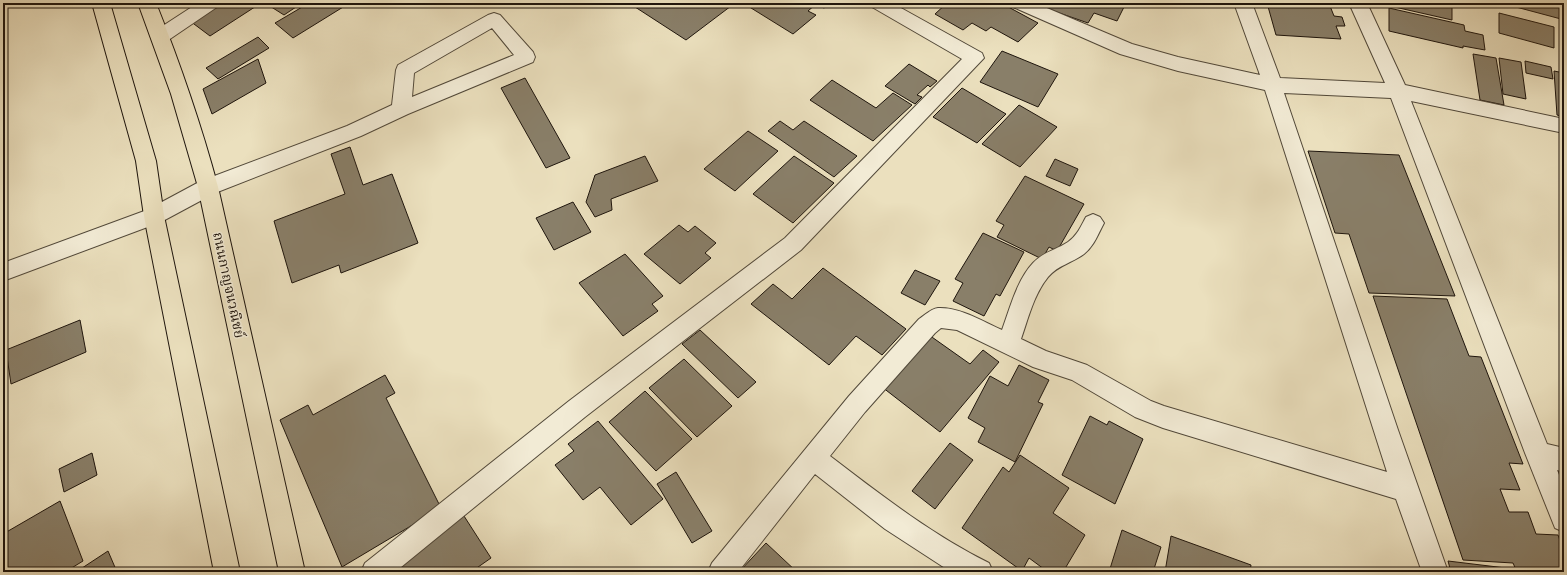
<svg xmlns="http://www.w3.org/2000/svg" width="1567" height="575" font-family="Alegreya,'Noto Serif Thai',serif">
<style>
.building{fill:#897f69;stroke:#1e150d}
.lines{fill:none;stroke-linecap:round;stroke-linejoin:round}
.minor-casing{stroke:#514839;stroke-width:2}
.major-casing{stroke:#1e150d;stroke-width:2}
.minor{fill:#f2ebd5;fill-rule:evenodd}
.major{fill:#ebe0be;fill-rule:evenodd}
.labels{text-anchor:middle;stroke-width:3;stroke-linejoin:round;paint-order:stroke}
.street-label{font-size:14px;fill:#1e150d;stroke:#f2ebd5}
</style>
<rect width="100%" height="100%" fill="#ebe0be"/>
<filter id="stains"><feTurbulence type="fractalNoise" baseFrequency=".005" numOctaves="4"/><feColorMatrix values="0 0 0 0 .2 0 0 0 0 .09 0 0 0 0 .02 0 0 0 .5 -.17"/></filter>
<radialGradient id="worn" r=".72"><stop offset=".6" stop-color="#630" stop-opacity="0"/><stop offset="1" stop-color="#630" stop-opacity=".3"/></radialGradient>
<path class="building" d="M220 3H261L210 36 190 21Z
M265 3H302L284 15Z
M309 3H347L348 4 293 38 275 23Z
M635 3H735L686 40 632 5Z
M743 3H831L824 8 816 4 808 11 816 15 793 34Z
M947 3H1001L1038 23 1018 42 991 27 986 31 972 23 963 30 935 14Z
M1048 3H1126L1117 21 1094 13 1088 23 1045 8Z
M1267 3 1330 6 1334 16 1342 17 1345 26H1336L1341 39 1276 35Z
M1377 3H1452V20Z
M1501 3H1561V19Z
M1389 8 1464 25 1465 31 1483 35 1485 50 1463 46V48L1389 31Z
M1499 13 1554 27V48L1499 33Z
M258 37 269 48 218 79 206 68Z
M1002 51 1058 74 1038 107 980 82Z
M1473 54 1496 58 1504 105 1480 100Z
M1499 58 1521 62 1526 99 1503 94Z
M258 59 266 83 212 114 203 89Z
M1525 61 1551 67 1553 79 1526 73Z
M909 64 937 81 930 87 928 85 917 95 922 97 915 104 885 86Z
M1554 71 1564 73V117L1557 115Z
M525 78 570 158 546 168 501 88Z
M832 80 876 108 893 93 912 105 873 141 810 100Z
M962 88 1006 114 977 143 933 117Z
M1019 105 1057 127 1020 167 982 144Z
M780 121 793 130 804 121 857 156 834 177 768 131Z
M748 131 778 151 735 191 704 169Z
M350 147 363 185 392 174 418 243 341 273 339 265 292 283 274 221 345 194 331 154Z
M1308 151 1399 155 1455 296 1369 293 1349 234 1335 233Z
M645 156 658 181 611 199 612 210 595 217 586 202 595 175Z
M794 156 834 183 793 223 753 194Z
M1055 159 1078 169 1070 186 1046 176Z
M1025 176 1084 204 1057 251 1049 247 1042 259 997 237 1004 225 996 221Z
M573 202 591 232 554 250 536 218Z
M679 225 688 232 695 226 716 243 705 253 711 258 680 284 644 254Z
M983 233 1024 252 1000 296 996 294 984 316 953 301 963 283 955 279Z
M625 254 663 296 652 304 658 311 623 336 579 283Z
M823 268 906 329 882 355 856 336 829 365 751 304 773 284 792 299Z
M915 270 940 281 925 305 901 293Z
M1373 296 1447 299 1469 356 1481 357 1523 464 1509 463 1520 490 1500 489 1509 512H1528L1536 534 1558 535 1564 551V572H1517L1513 563 1463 560Z
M80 320 86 352 11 384 6 350Z
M700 330 756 382 738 398 682 344Z
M929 335 970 364 983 350 999 362 940 432 882 387Z
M684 359 732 406 697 437 649 388Z
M1019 365 1049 380 1038 402 1043 404 1015 462 978 442 985 428 968 418 990 376 1008 386Z
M385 375 395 393 386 398 441 508 342 567 280 420 308 405 313 415Z
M645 391 692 439 656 471 609 422Z
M1090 416 1107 425 1109 421 1143 439 1115 504 1062 475Z
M598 421 663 499 631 525 600 487 583 500 555 465 574 451 568 444Z
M950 443 973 460 935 509 912 491Z
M92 453 97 475 64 492 59 469Z
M1020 455 1069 488 1053 513 1085 535 1063 572H1048L1029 558 1022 571 962 528 1003 467 1009 472Z
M676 472 712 531 692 543 657 484Z
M60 501 83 561 65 572H3V534Z
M464 516 491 558 471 572H384Z
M1122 530 1161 547 1153 572H1109Z
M1171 536 1251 565 1250 572H1165Z
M766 543 797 572H739Z
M108 551 117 572H76Z
M1448 561 1514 569V572H1451Z"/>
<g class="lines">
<defs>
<path id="minor" d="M198 3H220L217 7 167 41 161 42 155 41 152 36 155 31Z
M869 3H892L982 53 984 58 801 250 585 417 395 572H361L365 563 569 401 785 238 962 59 872 7Z
M1010 3H1035L1132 44 1178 57 1260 75 1234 3H1252L1280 78 1385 83 1349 3H1367L1405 85 1564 119V133L1411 101 1547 444 1564 448V472L1557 470 1564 487V532L1555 528 1525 453 1391 98 1284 93 1398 430 1448 572H1422L1396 499 1163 428 1135 417 1072 380 1033 367 957 330 941 328 935 333 865 412 830 456C881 495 931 534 989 563L993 572H952L948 570 885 529 815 474 738 572H708L712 563 849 396 919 319C925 315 931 309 938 308 960 307 982 321 1002 330 1010 308 1017 280 1033 263 1043 252 1056 250 1068 242 1077 236 1081 226 1086 217L1093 214 1100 217 1104 223C1098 234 1094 246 1084 254 1072 263 1058 265 1048 277 1034 294 1028 319 1021 339L1046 351 1087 365 1151 401 1164 406 1387 472 1265 90 1178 71 1120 54 1013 7Z
M494 13 500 15 533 52 535 57 533 62 408 114 361 136 215 193 161 222 3 281V263L147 210 201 181 347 126 392 105 396 70 398 65 488 15ZM492 28 514 55 412 97 414 73Z"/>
<path id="major" d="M92 3H110L156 161 164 216 240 572H214L144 216 136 161Z
M138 3H156C180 63 201 124 218 187L305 572H279L198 187 171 94Z"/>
</defs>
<use href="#minor" class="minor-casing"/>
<use href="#major" class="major-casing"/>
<use href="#minor" class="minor"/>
<use href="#major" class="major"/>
</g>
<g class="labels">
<g class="street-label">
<text transform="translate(229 285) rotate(78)" y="5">ถนนกาญจนวณิชย์</text>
</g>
</g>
<rect width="1567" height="575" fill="none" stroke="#ebe0be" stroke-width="16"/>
<rect x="4" y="4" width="1559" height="567" fill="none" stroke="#1e150d" stroke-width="2"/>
<rect x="8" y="8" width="1551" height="559" fill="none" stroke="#1e150d"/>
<rect width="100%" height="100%" filter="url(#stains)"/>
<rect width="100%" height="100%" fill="url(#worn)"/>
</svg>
